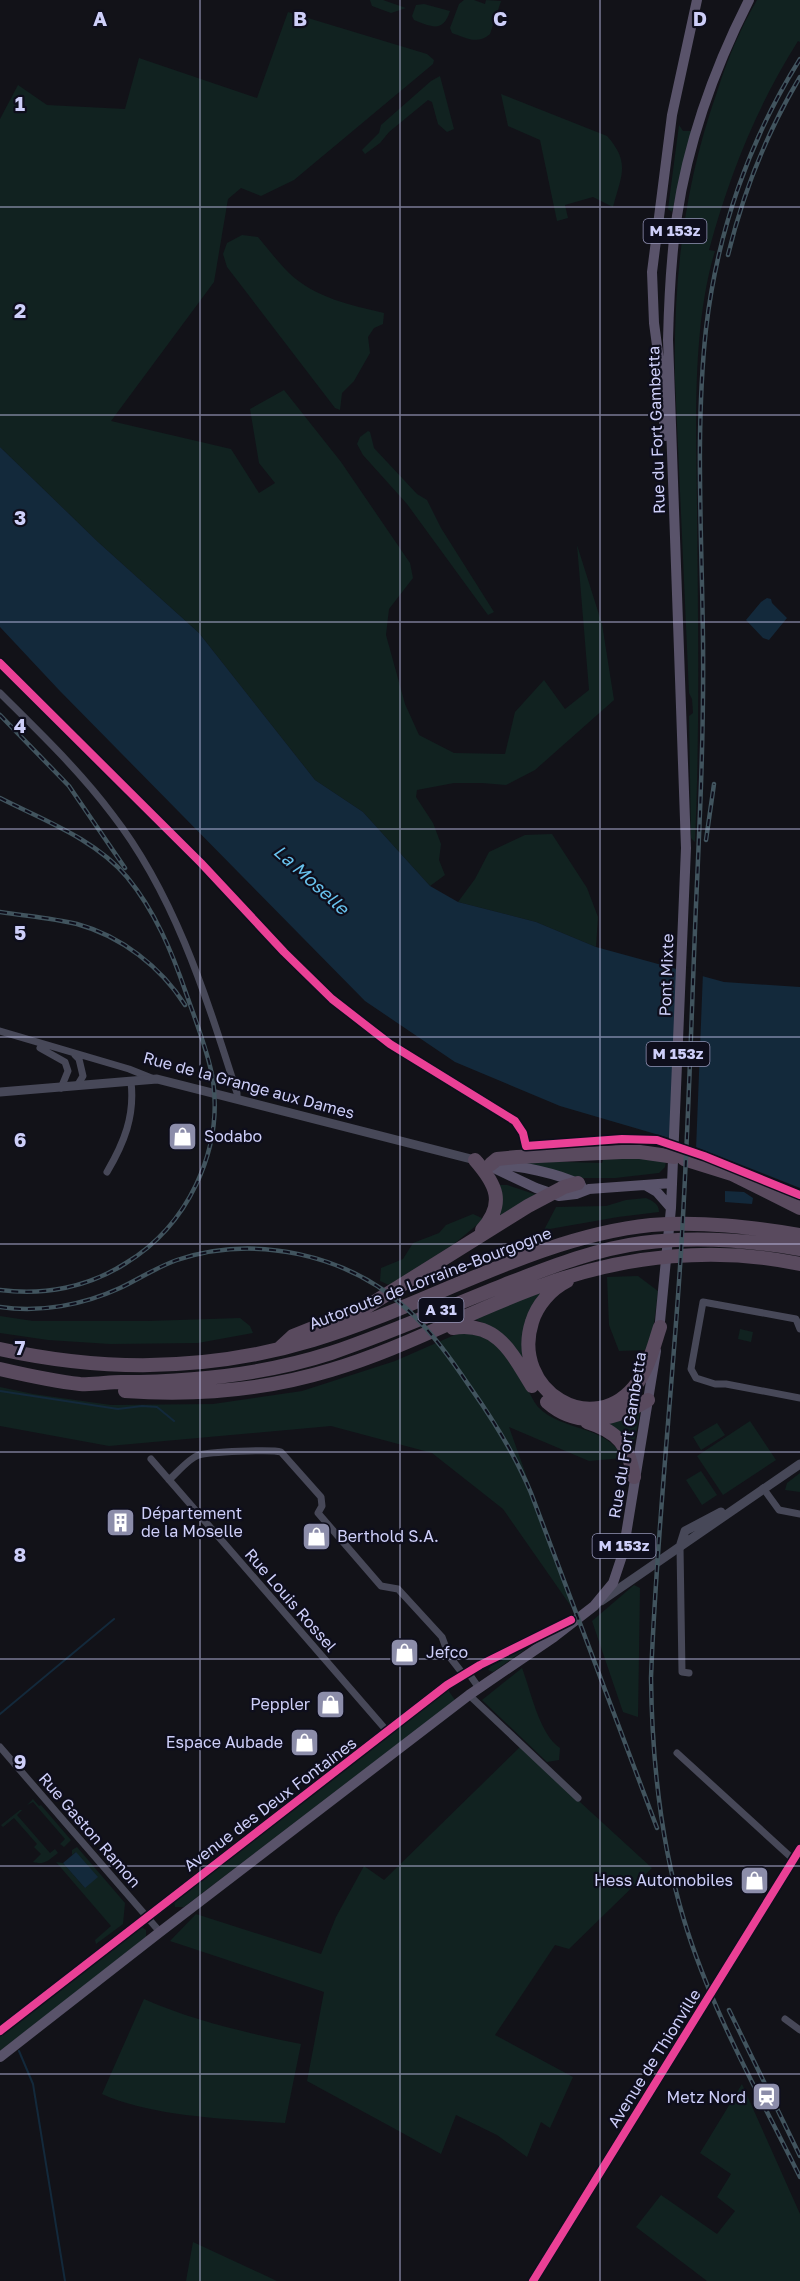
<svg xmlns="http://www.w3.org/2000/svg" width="800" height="2281" font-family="'Golos Text',sans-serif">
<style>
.green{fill:#112220}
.water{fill:#13293b}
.pier{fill:#121218}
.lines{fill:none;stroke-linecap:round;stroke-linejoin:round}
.stream{stroke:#13293b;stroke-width:2}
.minor{stroke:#474858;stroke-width:7}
.tertiary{stroke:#474858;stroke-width:9}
.primary{stroke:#59536a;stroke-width:10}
.motorway{stroke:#594a5e;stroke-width:14}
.rail-casing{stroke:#41545e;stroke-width:4.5}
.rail{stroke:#0e0e1c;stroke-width:2;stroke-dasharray:7;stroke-linecap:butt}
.cycleway-casing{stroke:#0e0e1c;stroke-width:11}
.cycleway{stroke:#ea4096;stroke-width:8}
.grid{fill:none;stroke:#cecff9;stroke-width:1.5;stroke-opacity:0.55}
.labels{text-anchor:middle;stroke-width:4.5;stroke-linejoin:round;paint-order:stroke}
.shield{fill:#0e0e1c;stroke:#9495b7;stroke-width:1.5}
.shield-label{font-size:15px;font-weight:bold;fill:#cecff9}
.street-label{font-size:16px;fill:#cecff9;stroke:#0e0e1c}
.poi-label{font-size:16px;fill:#cecff9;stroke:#0e0e1c;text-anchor:start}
.water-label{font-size:18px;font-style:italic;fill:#68c2ed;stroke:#0e0e1c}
.grid-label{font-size:20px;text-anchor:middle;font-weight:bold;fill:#cecff9;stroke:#0e0e1c;stroke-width:4.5;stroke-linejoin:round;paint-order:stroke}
</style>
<rect width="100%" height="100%" fill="#121218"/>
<path class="green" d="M370 0H383L406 8 391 13 372 6Z
M464 0H474L485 4 486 0 501 1 490 34C478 45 466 38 452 33L450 28 459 4Z
M757 0H800V42L798 41C757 106 729 176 709 250L715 251C692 326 696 426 697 505 698 617 700 730 695 842L691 838 689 716 693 713 692 699 689 693 675 379C673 281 684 185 717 92 727 60 740 29 757 0Z
M424 4 450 11C443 33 432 27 414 20L412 16 416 5Z
M288 12 427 54 434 60 433 64 294 180 261 196 241 188 228 199 214 282 111 421 231 449 259 493 275 483 259 463 250 409 284 390 341 462 410 563 413 578 389 609 386 635 405 704 419 735 454 753 505 754 515 712 544 680 565 709 589 690 577 545 602 624 614 700 535 770 506 785 482 783H454L417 790 416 797 433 823 441 844 439 860 445 875 430 886 363 812 315 780 199 633 98 542 0 447V119L18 85 47 105 125 109 139 58 257 98Z
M440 76 454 129 447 132 438 124 432 102 428 100 389 132 380 143 365 154 362 150 379 133 381 125 431 81Z
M501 94 607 136C631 163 621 176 613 207L593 197 565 205 568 218 557 221 540 140 508 126Z
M679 125 683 131H692L672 212 668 209Z
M242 235 258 237C268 249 278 262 289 273 315 298 351 305 384 313L383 324 374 328 368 337 370 353 354 381 342 393 340 410 335 408 227 267 223 254 227 243Z
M368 431 370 432 374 448 417 494 427 500 441 528 494 612 488 615 407 504 363 455 357 444 360 437Z
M552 834 587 888 598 917 596 947 536 922 458 902 475 879 489 852 525 835Z
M604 1156H667L665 1167 659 1173 615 1178H578L515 1162 531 1161 602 1163Z
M499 1185H507L537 1195 498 1220Z
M646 1198C653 1201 659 1204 659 1212L618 1217 544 1230 556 1207 606 1206 626 1200Z
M473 1214 484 1219 454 1244 389 1285 380 1281 381 1268 403 1259 413 1243 439 1233 446 1225Z
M638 1276 658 1291 653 1332 647 1350 619 1351 609 1325 607 1277Z
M544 1290 527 1321 523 1359C509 1340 497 1328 474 1319Z
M0 1316 33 1321H148L240 1318 250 1326 253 1333 198 1343 110 1344 48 1340 0 1333Z
M740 1329 753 1332 751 1342 738 1339Z
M459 1333C497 1333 508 1357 526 1387 530 1393 533 1401 538 1407 562 1432 606 1424 623 1458L589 1461 509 1427 575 1612 503 1509 432 1453 331 1426 109 1446 0 1426V1387L33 1394 111 1405 213 1404 302 1391 395 1361Z
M641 1409 632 1451 601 1422Z
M750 1421 776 1460 723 1495 697 1456Z
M717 1423 725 1435 701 1450 693 1437Z
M701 1471 717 1495 702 1505 686 1480Z
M800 1473V1492L785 1490 787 1483Z
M634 1585 640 1588 638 1717 623 1712 592 1621Z
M527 1648 493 1672 488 1670 491 1666Z
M522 1668C531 1691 539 1734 560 1748L559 1760 547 1762 482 1700Z
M448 1690 455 1700 184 1907H175L174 1901Z
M520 1747 652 1868 569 1949 555 1945 495 2035 573 2077 550 2128 541 2122 527 2157 497 2135 456 2115 441 2154 307 2081 324 1992 170 1941 196 1914 321 1954 336 1917 364 1866 384 1880Z
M33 1799 39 1806 41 1805 71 1840 64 1847 60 1844 65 1839 33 1802 27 1805Z
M20 1810H22L17 1815 50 1853 55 1849 58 1853C50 1859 44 1866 33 1862L41 1854 34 1847 37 1844 14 1818 3 1827 1 1825Z
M77 1847 125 1903 123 1924 96 1944 95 1940 111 1926 56 1862 63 1863 85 1888 76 1852 72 1855V1850Z
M141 1927 146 1930V1937L0 2051V2036Z
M144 1999C194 2021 247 2033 301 2044L285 2123C230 2119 152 2117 102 2094Z
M742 2084 800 2214V2281H707L636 2227 661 2195 717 2234 735 2211 717 2197 731 2174 700 2153Z
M193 2242 277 2281H186Z"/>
<path class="water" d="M0 447 98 542 199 633 315 780 363 812 430 886 458 902 536 922 596 947 724 982 800 987V1188L683 1142 560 1106 455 1062 365 1001 59 690 0 627Z
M767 598 771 599 772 603 787 618 769 640 763 638 746 620 761 602Z
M725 1191 744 1192 753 1198 752 1204 725 1202Z
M76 1852 98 1877 85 1888 63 1863Z"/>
<path class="pier" d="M677 964 703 972 696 1150 670 1141Z"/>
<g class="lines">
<path class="stream" d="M0 1391 118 1409 142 1406 157 1407 174 1421
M0 1714 114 1619
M19 2051 33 2084 65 2281"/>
<path class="minor" d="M0 693C39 732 79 770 112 814 175 895 206 996 237 1093V1099
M0 1031 129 1069 154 1079
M40 1048 65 1062 68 1071 61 1088
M75 1055 79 1059 83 1076 77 1086
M107 1172C124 1143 135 1116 131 1082
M800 1329 796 1319 703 1302 691 1369 696 1378 715 1384H726L800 1398
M151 1459 387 1731
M169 1480C177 1473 189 1458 199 1455 208 1452 272 1449 281 1452L321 1497 322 1506 318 1513 381 1586 398 1589 442 1637 449 1656 463 1674
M763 1488 779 1510 800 1514
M680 1547 682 1672 689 1673
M467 1671 479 1688
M469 1695 578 1798
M0 1747 160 1932
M677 1753 794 1860
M785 2019 800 2030"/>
<path class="tertiary" d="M0 1092 157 1079 479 1161
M680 1547 685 1531 721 1512
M601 1601 800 1464"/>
<path class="primary" d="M665 436 661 375 654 323 652 272 672 115 697 0
M491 1164 496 1169 536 1188 559 1196 576 1194 589 1189 672 1183
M494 1164C520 1166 558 1173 581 1185
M645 1185 657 1192 671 1208
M659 1332 671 1208 686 848 668 340C669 298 671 257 677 216 688 142 715 67 749 0
M0 2031 447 1685 480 1665 565 1623
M0 2057 160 1932 469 1695 554 1637 594 1606 613 1583 623 1553 656 1351
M533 2281 800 1849"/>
<path class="motorway" d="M684 1159 732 1174 800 1208
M475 1160C496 1184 506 1203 482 1230
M491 1164 497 1159 517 1157 622 1152H640L675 1157
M567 1281C551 1289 537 1305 532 1322 510 1390 594 1443 638 1382 649 1366 654 1345 660 1327
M453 1328C498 1321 512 1354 532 1386
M280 1348 293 1336 368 1306 528 1206 564 1187 578 1183
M0 1349C104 1372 211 1371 313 1340 425 1307 534 1237 651 1225 701 1221 751 1227 800 1235
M0 1369C26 1375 53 1381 80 1384 94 1385 108 1382 121 1382 192 1382 263 1375 331 1353 390 1333 446 1308 504 1285 548 1268 595 1249 642 1243 695 1236 748 1240 800 1249
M125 1391C194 1396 265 1390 331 1370 406 1348 473 1309 546 1284 627 1255 716 1246 800 1264
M547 1402C579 1430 615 1420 648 1400
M587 1422C619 1432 628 1445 634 1477"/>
<defs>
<path id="rail" d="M800 59C749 140 717 233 706 329 695 430 702 539 703 641 704 729 700 817 696 905 691 1025 688 1146 680 1267 671 1404 656 1541 651 1678 652 1760 660 1841 684 1920 711 2010 759 2094 800 2177
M728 255C743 193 767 132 800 77
M0 715 69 786 125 868
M0 798C43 820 95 839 127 877 155 911 172 952 186 993 196 1022 208 1051 213 1080 223 1152 187 1226 126 1263 89 1287 44 1296 0 1290
M706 840 714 784
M0 912C26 916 52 918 77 924 121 936 161 967 185 1005
M0 1307C40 1313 83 1305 120 1288 139 1279 157 1267 177 1260 255 1234 347 1254 407 1309 432 1332 451 1359 470 1387 494 1421 515 1454 531 1493L657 1828
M729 2010 800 2156"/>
</defs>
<use href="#rail" class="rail-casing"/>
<use href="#rail" class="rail"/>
<defs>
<path id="cycleway" d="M0 663 201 863 284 952 332 999 390 1044 515 1121 523 1133 526 1146 622 1139 657 1140 704 1156 800 1195
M0 2031 447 1685 480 1665 571 1620
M533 2281 800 1849"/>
</defs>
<use href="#cycleway" class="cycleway-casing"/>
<use href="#cycleway" class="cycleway"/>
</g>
<path class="grid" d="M200 0V2281M400 0V2281M600 0V2281M0 207H800M0 415H800M0 622H800M0 829H800M0 1037H800M0 1244H800M0 1452H800M0 1659H800M0 1866H800M0 2074H800"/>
<defs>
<symbol id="shop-square" viewBox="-11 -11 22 22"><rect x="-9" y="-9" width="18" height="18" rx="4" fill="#8c8daa" stroke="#0e0e1c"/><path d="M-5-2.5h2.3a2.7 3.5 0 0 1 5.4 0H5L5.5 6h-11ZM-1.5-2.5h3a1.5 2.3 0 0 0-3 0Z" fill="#fff"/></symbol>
<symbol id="building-square" viewBox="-11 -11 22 22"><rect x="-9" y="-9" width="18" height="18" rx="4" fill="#8c8daa" stroke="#0e0e1c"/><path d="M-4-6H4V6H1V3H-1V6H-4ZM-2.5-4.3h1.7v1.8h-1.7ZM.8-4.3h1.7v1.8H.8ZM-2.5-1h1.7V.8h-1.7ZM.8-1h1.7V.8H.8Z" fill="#fff"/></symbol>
<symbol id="station-square" viewBox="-11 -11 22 22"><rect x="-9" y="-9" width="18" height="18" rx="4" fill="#8c8daa" stroke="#0e0e1c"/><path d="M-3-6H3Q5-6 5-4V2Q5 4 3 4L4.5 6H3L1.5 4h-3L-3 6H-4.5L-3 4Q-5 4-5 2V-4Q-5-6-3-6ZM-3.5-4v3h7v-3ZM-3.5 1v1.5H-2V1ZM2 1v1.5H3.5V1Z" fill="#fff"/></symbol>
</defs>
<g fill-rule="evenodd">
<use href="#shop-square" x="166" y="1120" width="33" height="33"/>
<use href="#building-square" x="104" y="1506" width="33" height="33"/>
<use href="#shop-square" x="300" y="1520" width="33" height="33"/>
<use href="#shop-square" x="388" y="1636" width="33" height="33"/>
<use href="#shop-square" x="314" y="1688" width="33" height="33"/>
<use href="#shop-square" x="288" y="1726" width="33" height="33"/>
<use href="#shop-square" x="738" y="1864" width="33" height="33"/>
<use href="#station-square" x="750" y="2080" width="33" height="33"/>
</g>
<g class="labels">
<g class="shield">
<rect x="643.5" y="219" width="63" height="24" rx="4.5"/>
<rect x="646.5" y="1042" width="63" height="24" rx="4.5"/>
<rect x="418.5" y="1298" width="45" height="24" rx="4.5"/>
<rect x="592.5" y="1534" width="63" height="24" rx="4.5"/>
</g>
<g class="shield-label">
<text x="675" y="236">M 153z</text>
<text x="678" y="1059">M 153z</text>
<text x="441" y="1315">A 31</text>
<text x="624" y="1551">M 153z</text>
</g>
<g class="street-label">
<text transform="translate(656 430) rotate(-92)" y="6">Rue du Fort Gambetta</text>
<text transform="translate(666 975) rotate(-88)" y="6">Pont Mixte</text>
<text transform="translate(249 1085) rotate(15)" y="6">Rue de la Grange aux Dames</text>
<text transform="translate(430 1278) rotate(-21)" y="6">Autoroute de Lorraine-Bourgogne</text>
<text transform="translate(627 1435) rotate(-81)" y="6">Rue du Fort Gambetta</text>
<text transform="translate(291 1600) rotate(49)" y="6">Rue Louis Rossel</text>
<text transform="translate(270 1804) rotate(-37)" y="6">Avenue des Deux Fontaines</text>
<text transform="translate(90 1830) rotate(49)" y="6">Rue Gaston Ramon</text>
<text transform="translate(654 2058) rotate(-58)" y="6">Avenue de Thionville</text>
</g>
<g class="poi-label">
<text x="204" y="1142">Sodabo</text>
<text x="141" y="1519">Département<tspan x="141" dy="18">de la Moselle</tspan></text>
<text x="337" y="1542">Berthold S.A.</text>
<text x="426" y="1658">Jefco</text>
<text x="310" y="1710" text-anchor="end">Peppler</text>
<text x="283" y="1748" text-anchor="end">Espace Aubade</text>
<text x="733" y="1886" text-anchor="end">Hess Automobiles</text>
<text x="746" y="2103" text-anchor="end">Metz Nord</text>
</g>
<g class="water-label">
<text transform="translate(311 880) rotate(42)" y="6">La Moselle</text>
</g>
</g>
<g class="grid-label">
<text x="100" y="26">A</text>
<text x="300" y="26">B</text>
<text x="500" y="26">C</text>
<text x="700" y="26">D</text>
<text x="20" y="111">1</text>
<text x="20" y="318">2</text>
<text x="20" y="525">3</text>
<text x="20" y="733">4</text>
<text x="20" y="940">5</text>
<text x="20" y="1147">6</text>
<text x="20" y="1355">7</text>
<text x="20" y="1562">8</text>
<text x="20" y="1769">9</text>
</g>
</svg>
